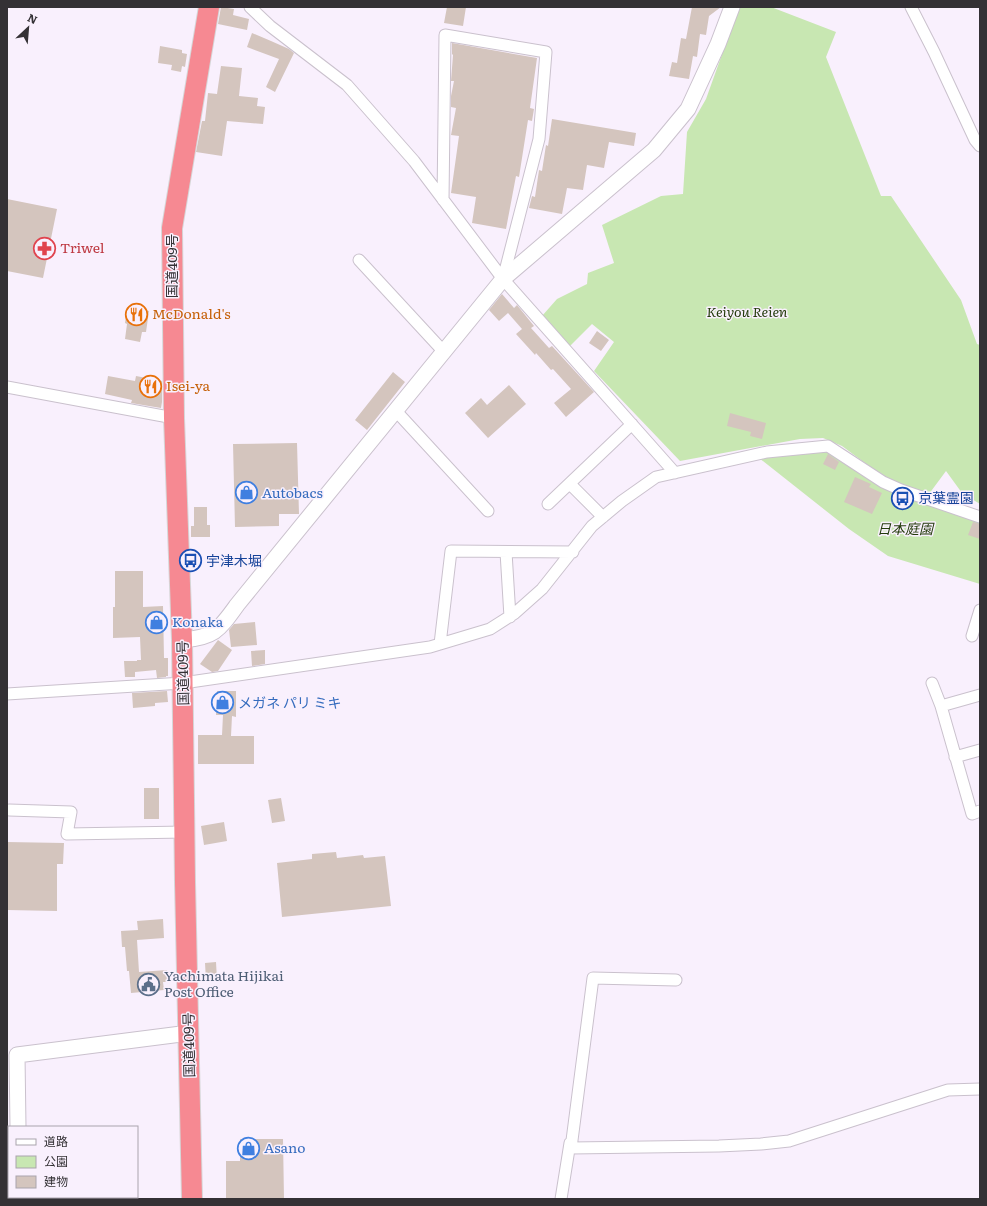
<svg xmlns="http://www.w3.org/2000/svg" width="987" height="1206" font-family="Literata,'Noto Sans JP',serif">
<style>
.green{fill:#c8e7b2}
.building{fill:#d4c5be}
.lines{fill:none;stroke-linecap:round;stroke-linejoin:round}
.street-casing{stroke:#cac1cd;stroke-width:13}
.secondary-casing{stroke:#cac1cd;stroke-width:17}
.highway-casing{stroke:#d6d6d7;stroke-width:22}
.street{stroke:#fff;stroke-width:11}
.secondary{stroke:#fff;stroke-width:15}
.highway{stroke:#f68992;stroke-width:20}
.labels{text-anchor:middle;stroke-width:3;stroke-linejoin:round;paint-order:stroke}
.health-label{font-size:14px;fill:#be3a42;stroke:#f9f0fd;text-anchor:start}
.street-label{font-size:14px;fill:#343135;stroke:#f9f0fd}
.park-label{font-size:14px;font-style:italic;fill:#243c0c;stroke:#f9f0fd}
.food-label{font-size:14px;fill:#c56008;stroke:#f9f0fd;text-anchor:start}
.shop-label{font-size:14px;fill:#366cbe;stroke:#f9f0fd;text-anchor:start}
.transit-label{font-size:14px;fill:#164399;stroke:#f9f0fd;text-anchor:start}
.service-label{font-size:14px;fill:#4e5e75;stroke:#f9f0fd;text-anchor:start}
</style>
<rect width="100%" height="100%" fill="#f9f0fd"/>
<path class="green" d="M739 7H771L836 32 826 57 881 196H891L961 300 977 344 980 345V504L962 493 946 471 929 494 891 480 877 472 842 446 823 438 800 439 680 461 594 371 614 342 592 324 570 346 542 316 557 299 587 284 588 273 614 263 602 225 661 196 683 194 687 132 706 99Z
M819 452H828L980 521V584L888 556 849 529 759 458Z"/>
<path class="building" d="M221 7 234 9 233 15 249 19 247 30 218 24Z
M447 7H466L463 26 444 23Z
M692 7H721L709 16 706 35 700 34 697 57 693 56 689 79 669 76 672 62 677 63 681 38 686 39Z
M252 33 271 41 289 49 294 53 275 92 266 87 279 59 247 47Z
M452 43 537 58 530 108 534 109 532 121 528 120 519 177 516 176 506 229 472 223 476 197 451 193 459 136 451 135 456 108 451 107V96L454 81H451L453 55 452 54Z
M160 46 182 50V53L187 54 185 67 182 66 181 72 171 70 172 65 158 63Z
M221 66 242 68 239 96 258 98 257 106 265 107 263 124 227 121 222 156 196 152 202 121H205L208 93 217 94Z
M552 119 636 133 634 146 609 142 604 168 587 165 583 190 567 188 562 214 529 208 532 196 535 197 539 170 542 171 546 145 548 146Z
M7 199 57 209 43 278 7 271Z
M502 294 514 308 517 305 534 326 531 328 549 348 552 346 594 392 566 417 554 403 571 389 553 369 551 370 536 353 535 355 516 334 522 329 508 313 499 321 489 310Z
M127 307 149 311 146 332H142L140 342 125 339 127 324 125 323Z
M597 331 609 340 601 351 589 343Z
M393 372 405 382 367 430 355 420Z
M108 376 135 381 136 376 162 381V402L161 408 131 403 132 400 105 394Z
M509 385 526 404 488 438 465 413 481 398 487 405Z
M730 413 766 423 762 439 750 436 751 432 727 426Z
M297 443 299 514H279V526L235 527 233 444Z
M828 454 839 462 835 470 823 464Z
M855 477 871 484 869 487 882 493 872 514 844 502Z
M194 507H207V525H210V537H191V526H194Z
M973 522 980 524V539L968 535Z
M115 571H143V607L163 606 164 658H168V676H166V677L157 678 156 670 135 672V677H125L124 661H137V660H141L140 637 113 638V607H115Z
M255 622 257 645 231 647 229 630 234 624Z
M218 640 232 650 218 671 212 672 200 664Z
M265 650V664L252 666 251 651Z
M167 691 168 702 155 703V706L133 708 132 693Z
M217 691H236V717L232 716 231 736H254V764H198V735H222L223 715H216Z
M144 788H159V819H144Z
M281 798 285 821 272 823 268 800Z
M224 822 227 841 204 845 201 826Z
M7 842 64 843 63 864H57V911L7 910Z
M336 852 337 858 363 855 364 858 385 856 391 906 282 917 277 863 312 859V854Z
M163 919 164 938 137 940 139 972 167 970 168 982H163L164 990 131 993 129 971H127L125 947H122L121 931 138 930 137 921Z
M216 962 217 980 206 981 205 963Z
M240 1139H283L284 1199H226V1161H240Z"/>
<g class="lines">
<defs>
<path id="street" d="M250 7 270 26 347 85 414 161 503 279 675 473
M911 7 934 52 975 140 980 146
M443 200 445 35 546 52 539 139 503 279
M359 260 444 352
M7 387 174 418
M396 411 488 511
M570 484 603 517
M548 504 632 424
M506 552 510 617
M972 636 980 610
M440 644 451 551 573 552
M932 683 941 706 972 814 980 811
M7 694 183 683 430 647 490 629 515 613 542 589 592 526 622 501 656 477 767 452 828 446 883 482 901 490 980 517
M941 706 980 695
M955 757 980 750
M9 810 71 812 67 834 185 832
M571 1148 719 1146 761 1144 789 1141 948 1090 980 1089
M571 1148 593 978 676 980
M561 1199 570 1143V1145"/>
<path id="secondary" d="M182 640C214 638 219 630 237 605L503 279 654 150 688 109 718 44 732 7
M18 1127 17 1055 189 1033
M20 1197V1199"/>
<path id="highway" d="M192 1199 185 882 182 640 174 418 172 228 209 7"/>
</defs>
<use href="#street" class="street-casing"/>
<use href="#secondary" class="secondary-casing"/>
<use href="#highway" class="highway-casing"/>
<use href="#street" class="street"/>
<use href="#secondary" class="secondary"/>
<use href="#highway" class="highway"/>
</g>
<defs>
<symbol id="pharmacy-ring" viewBox="-11 -11 22 22"><circle r="9.5" fill="#f9f0fd" stroke="#e0444e" stroke-width="1.5"/><path d="M-2-6h4v4h4v4h-4v4h-4v-4h-4v-4h4Z" fill="#e0444e"/></symbol>
<symbol id="restaurant-ring" viewBox="-11 -11 22 22"><circle r="9.5" fill="#f9f0fd" stroke="#e8710a" stroke-width="1.5"/><path d="M-5-6h1v4h1v-4h1v4h1v-4h1v5L-1.5 .5V6h-2V.5L-5-1ZM5-6V6H3V1.5H1.5Q1.5-4 5-6Z" fill="#e8710a"/></symbol>
<symbol id="shop-ring" viewBox="-11 -11 22 22"><circle r="9.5" fill="#f9f0fd" stroke="#3f7fe0" stroke-width="1.5"/><path d="M-5-2.5h2.3a2.7 3.5 0 0 1 5.4 0H5L5.5 6h-11ZM-1.5-2.5h3a1.5 2.3 0 0 0-3 0Z" fill="#3f7fe0"/></symbol>
<symbol id="bus-ring" viewBox="-11 -11 22 22"><circle r="9.5" fill="#f9f0fd" stroke="#1a4fb4" stroke-width="1.5"/><path d="M-5-6H5V4H4V6H2V4H-2V6H-4V4H-5ZM-3.5-4V0h7V-4ZM-3.5 1.2v1.5H-2V1.2ZM2 1.2v1.5H3.5V1.2Z" fill="#1a4fb4"/></symbol>
<symbol id="civic-ring" viewBox="-11 -11 22 22"><circle r="9.5" fill="#f9f0fd" stroke="#5c6f8a" stroke-width="1.5"/><path d="M-.6-6.5H3V-4.5H.6V-3L4-1V1h2V6H-6V1h2V-1L-.6-3ZM-1.2 2.5V6h2.4V2.5Z" fill="#5c6f8a"/></symbol>
</defs>
<g fill-rule="evenodd">
<use href="#pharmacy-ring" x="32" y="236" width="25" height="25"/>
<use href="#restaurant-ring" x="124" y="302" width="25" height="25"/>
<use href="#restaurant-ring" x="138" y="374" width="25" height="25"/>
<use href="#shop-ring" x="234" y="480" width="25" height="25"/>
<use href="#bus-ring" x="890" y="486" width="25" height="25"/>
<use href="#bus-ring" x="178" y="548" width="25" height="25"/>
<use href="#shop-ring" x="144" y="610" width="25" height="25"/>
<use href="#shop-ring" x="210" y="690" width="25" height="25"/>
<use href="#civic-ring" x="136" y="972" width="25" height="25"/>
<use href="#shop-ring" x="236" y="1136" width="25" height="25"/>
</g>
<g class="labels">
<g class="health-label">
<text x="60" y="253">Triwel</text>
</g>
<g class="street-label">
<text transform="translate(172 266) rotate(-90)" y="5">国道409号</text>
<text transform="translate(183 673) rotate(-91)" y="5">国道409号</text>
<text transform="translate(189 1045) rotate(-91)" y="5">国道409号</text>
</g>
<g class="park-label">
<text x="747" y="317">Keiyou Reien</text>
<text x="905" y="534">日本庭園</text>
</g>
<g class="food-label">
<text x="152" y="319">McDonald's</text>
<text x="166" y="391">Isei-ya</text>
</g>
<g class="shop-label">
<text x="262" y="498">Autobacs</text>
<text x="172" y="627">Konaka</text>
<text x="238" y="708">メガネ パリ ミキ</text>
<text x="264" y="1153">Asano</text>
</g>
<g class="transit-label">
<text x="918" y="503">京葉霊園</text>
<text x="206" y="566">宇津木堀</text>
</g>
<g class="service-label">
<text x="164" y="981">Yachimata Hijikai<tspan x="164" dy="16">Post Office</tspan></text>
</g>
</g>
<rect width="987" height="1206" fill="none" stroke="#343135" stroke-width="16"/>
<rect x="8" y="1126" width="130" height="72" fill="#f9f0fd" stroke="#aaa4ad"/>
<rect x="16" y="1139" width="20" height="6" fill="#ffffff" stroke="#aaa4ad"/>
<text x="44" y="1146" font-size="12" fill="#343135">道路</text>
<rect x="16" y="1156" width="20" height="12" fill="#c8e7b2" stroke="#aaa4ad"/>
<text x="44" y="1166" font-size="12" fill="#343135">公園</text>
<rect x="16" y="1176" width="20" height="12" fill="#d4c5be" stroke="#aaa4ad"/>
<text x="44" y="1186" font-size="12" fill="#343135">建物</text>
<g transform="translate(28 28) rotate(26)" stroke="#f9f0fd" stroke-width="3" paint-order="stroke">
<path d="M0-3L7 15L0 10L-7 15Z" fill="#343135"/>
<text y="-6" font-size="11" font-weight="bold" text-anchor="middle" fill="#343135">N</text>
</g>
</svg>
